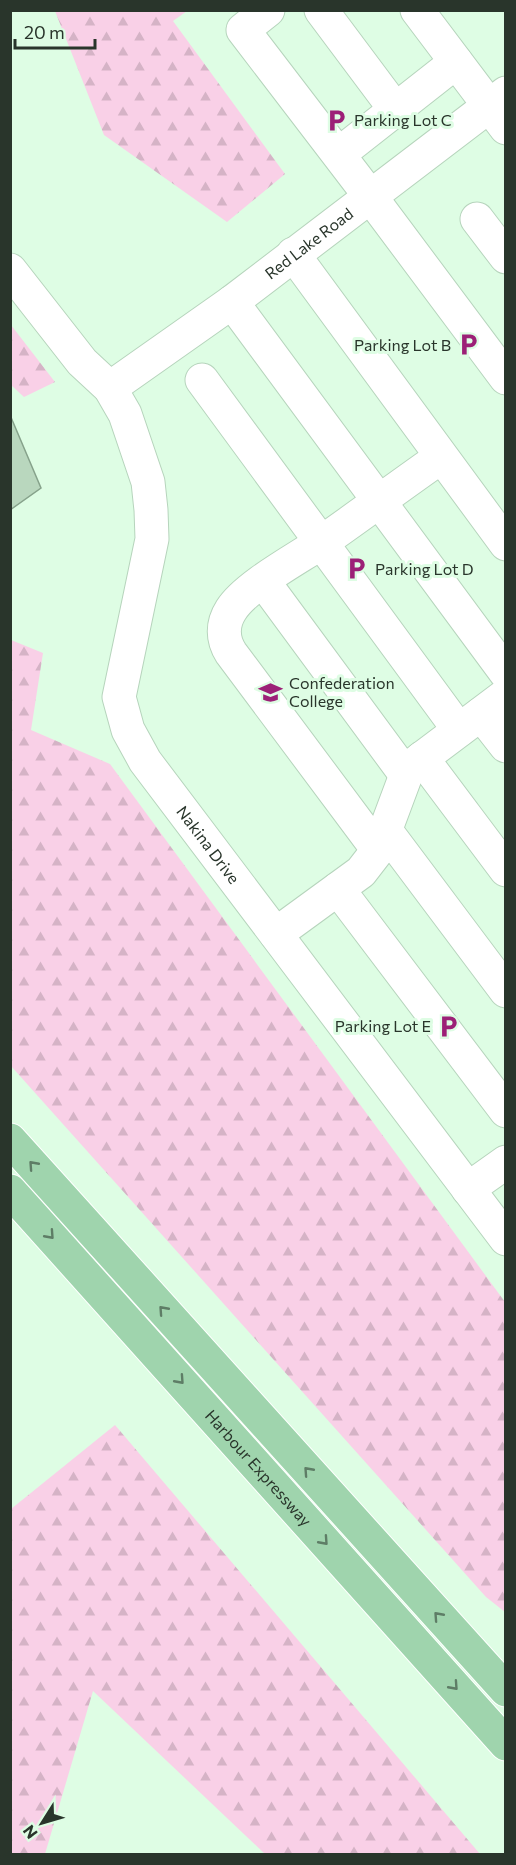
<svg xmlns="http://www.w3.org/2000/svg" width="516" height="1865" font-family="Commissioner,sans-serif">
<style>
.forest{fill:url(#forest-firs)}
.building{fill:#b9d7be;stroke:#86a28b;stroke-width:1.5}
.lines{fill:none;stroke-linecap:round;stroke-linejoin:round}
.minor-casing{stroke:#b6d4bc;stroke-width:35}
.major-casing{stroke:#fff;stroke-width:35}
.minor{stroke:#fff;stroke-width:33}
.major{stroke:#9fd4ad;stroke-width:33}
.oneway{stroke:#5e7d66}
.labels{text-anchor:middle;stroke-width:6;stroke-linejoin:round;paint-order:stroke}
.poi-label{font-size:16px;fill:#29352b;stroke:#defde4;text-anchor:start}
.street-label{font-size:16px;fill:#29352b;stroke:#defde4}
</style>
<defs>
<pattern id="forest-firs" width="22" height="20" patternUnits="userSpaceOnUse" patternTransform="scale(1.5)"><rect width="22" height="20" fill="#f9d0e7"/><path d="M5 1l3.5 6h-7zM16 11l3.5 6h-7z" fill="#d5b3c6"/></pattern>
</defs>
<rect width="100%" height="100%" fill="#defde4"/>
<path class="forest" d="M55 11H187L173 21 285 174 227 222 104 135Z
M11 325 55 382 24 397 11 385Z
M11 640 43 653 31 730 110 764 505 1302V1612L486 1597 11 1066Z
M115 1425 480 1854H265L93 1691 45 1854H11V1509Z"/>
<path class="building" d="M10 415 41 488 10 510Z"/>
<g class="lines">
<defs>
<g id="minor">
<path d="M268 10 243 30 370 196 506 378"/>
<path d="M321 10 395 109"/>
<path d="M417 10 506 128"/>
<path d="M339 154 456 62"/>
<path d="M477 219 506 257"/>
<path d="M293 254 506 544"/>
<path id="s1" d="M10 270 82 362 110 388 125 414 148 482 151 510 152 539 119 697 128 730 145 761 506 1239"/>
<path d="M232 302 506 673"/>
<path d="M202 380 459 730"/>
<path id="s2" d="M110 388 232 302 506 93"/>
<path d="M263 581 406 775"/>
<path d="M481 714 506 746"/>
<path d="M422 758 506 870"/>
<path d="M386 831 506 991"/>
<path d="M378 850 231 653C222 639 222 624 231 610 246 586 297 559 322 542 362 514 401 485 441 457"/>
<path d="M338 889 506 1111"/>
<path d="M276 934 361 872 378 850 406 775 413 765 506 695"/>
<path d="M468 1189 506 1162"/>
</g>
<g id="major">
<path d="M10 1140 506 1690"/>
<path id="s3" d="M10 1191 506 1744"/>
</g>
</defs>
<use href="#minor" class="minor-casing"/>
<use href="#major" class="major-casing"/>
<use href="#minor" class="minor"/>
<use href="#major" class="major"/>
</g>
<defs><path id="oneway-chevron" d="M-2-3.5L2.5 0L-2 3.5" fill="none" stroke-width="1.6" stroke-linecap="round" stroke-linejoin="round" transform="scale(1.5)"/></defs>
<g class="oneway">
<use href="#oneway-chevron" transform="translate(33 1165) rotate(-132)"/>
<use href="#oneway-chevron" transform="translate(50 1235) rotate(48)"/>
<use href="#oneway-chevron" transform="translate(163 1310) rotate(-132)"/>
<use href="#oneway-chevron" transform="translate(180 1380) rotate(48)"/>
<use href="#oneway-chevron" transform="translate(308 1471) rotate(-132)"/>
<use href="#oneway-chevron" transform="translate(324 1541) rotate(48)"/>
<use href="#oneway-chevron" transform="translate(438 1616) rotate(-132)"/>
<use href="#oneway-chevron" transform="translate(454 1686) rotate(48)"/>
</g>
<defs>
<symbol id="parking-bare" viewBox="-9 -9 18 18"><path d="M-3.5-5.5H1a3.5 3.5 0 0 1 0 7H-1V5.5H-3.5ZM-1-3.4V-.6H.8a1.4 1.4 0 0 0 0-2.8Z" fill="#9c2077" stroke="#defde4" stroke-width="2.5" paint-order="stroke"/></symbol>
<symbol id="university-bare" viewBox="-9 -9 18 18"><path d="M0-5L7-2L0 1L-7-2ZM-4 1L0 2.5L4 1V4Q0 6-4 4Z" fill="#9c2077" stroke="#defde4" stroke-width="2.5" paint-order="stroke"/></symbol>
</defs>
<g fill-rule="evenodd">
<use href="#parking-bare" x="320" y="104" width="33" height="33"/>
<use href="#parking-bare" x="452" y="328" width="33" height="33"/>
<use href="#parking-bare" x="340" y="552" width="33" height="33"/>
<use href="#university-bare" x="254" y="676" width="33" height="33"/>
<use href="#parking-bare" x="432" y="1010" width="33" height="33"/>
</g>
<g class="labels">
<g class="poi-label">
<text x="354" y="126">Parking Lot C</text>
<text x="451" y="351" text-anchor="end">Parking Lot B</text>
<text x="375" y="575">Parking Lot D</text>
<text x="289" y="689">Confederation<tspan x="289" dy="18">College</tspan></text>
<text x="431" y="1032" text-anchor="end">Parking Lot E</text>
</g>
<g class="street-label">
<text dy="6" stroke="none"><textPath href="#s2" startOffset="246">Red Lake Road</textPath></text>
<text dy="6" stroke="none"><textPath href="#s1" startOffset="650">Nakina Drive</textPath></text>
<text dy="6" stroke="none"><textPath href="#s3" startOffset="372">Harbour Expressway</textPath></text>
</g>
</g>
<rect width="516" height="1865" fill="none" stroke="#29352b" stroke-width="24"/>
<g transform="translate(42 1823) rotate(233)" stroke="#defde4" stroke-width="4.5" paint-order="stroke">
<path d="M0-4.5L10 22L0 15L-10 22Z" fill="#29352b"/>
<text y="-9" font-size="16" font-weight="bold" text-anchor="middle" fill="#29352b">N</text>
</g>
<path d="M15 39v9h80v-9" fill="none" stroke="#29352b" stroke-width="3"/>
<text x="24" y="39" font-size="18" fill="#29352b" stroke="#defde4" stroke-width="4.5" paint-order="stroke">20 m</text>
</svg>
